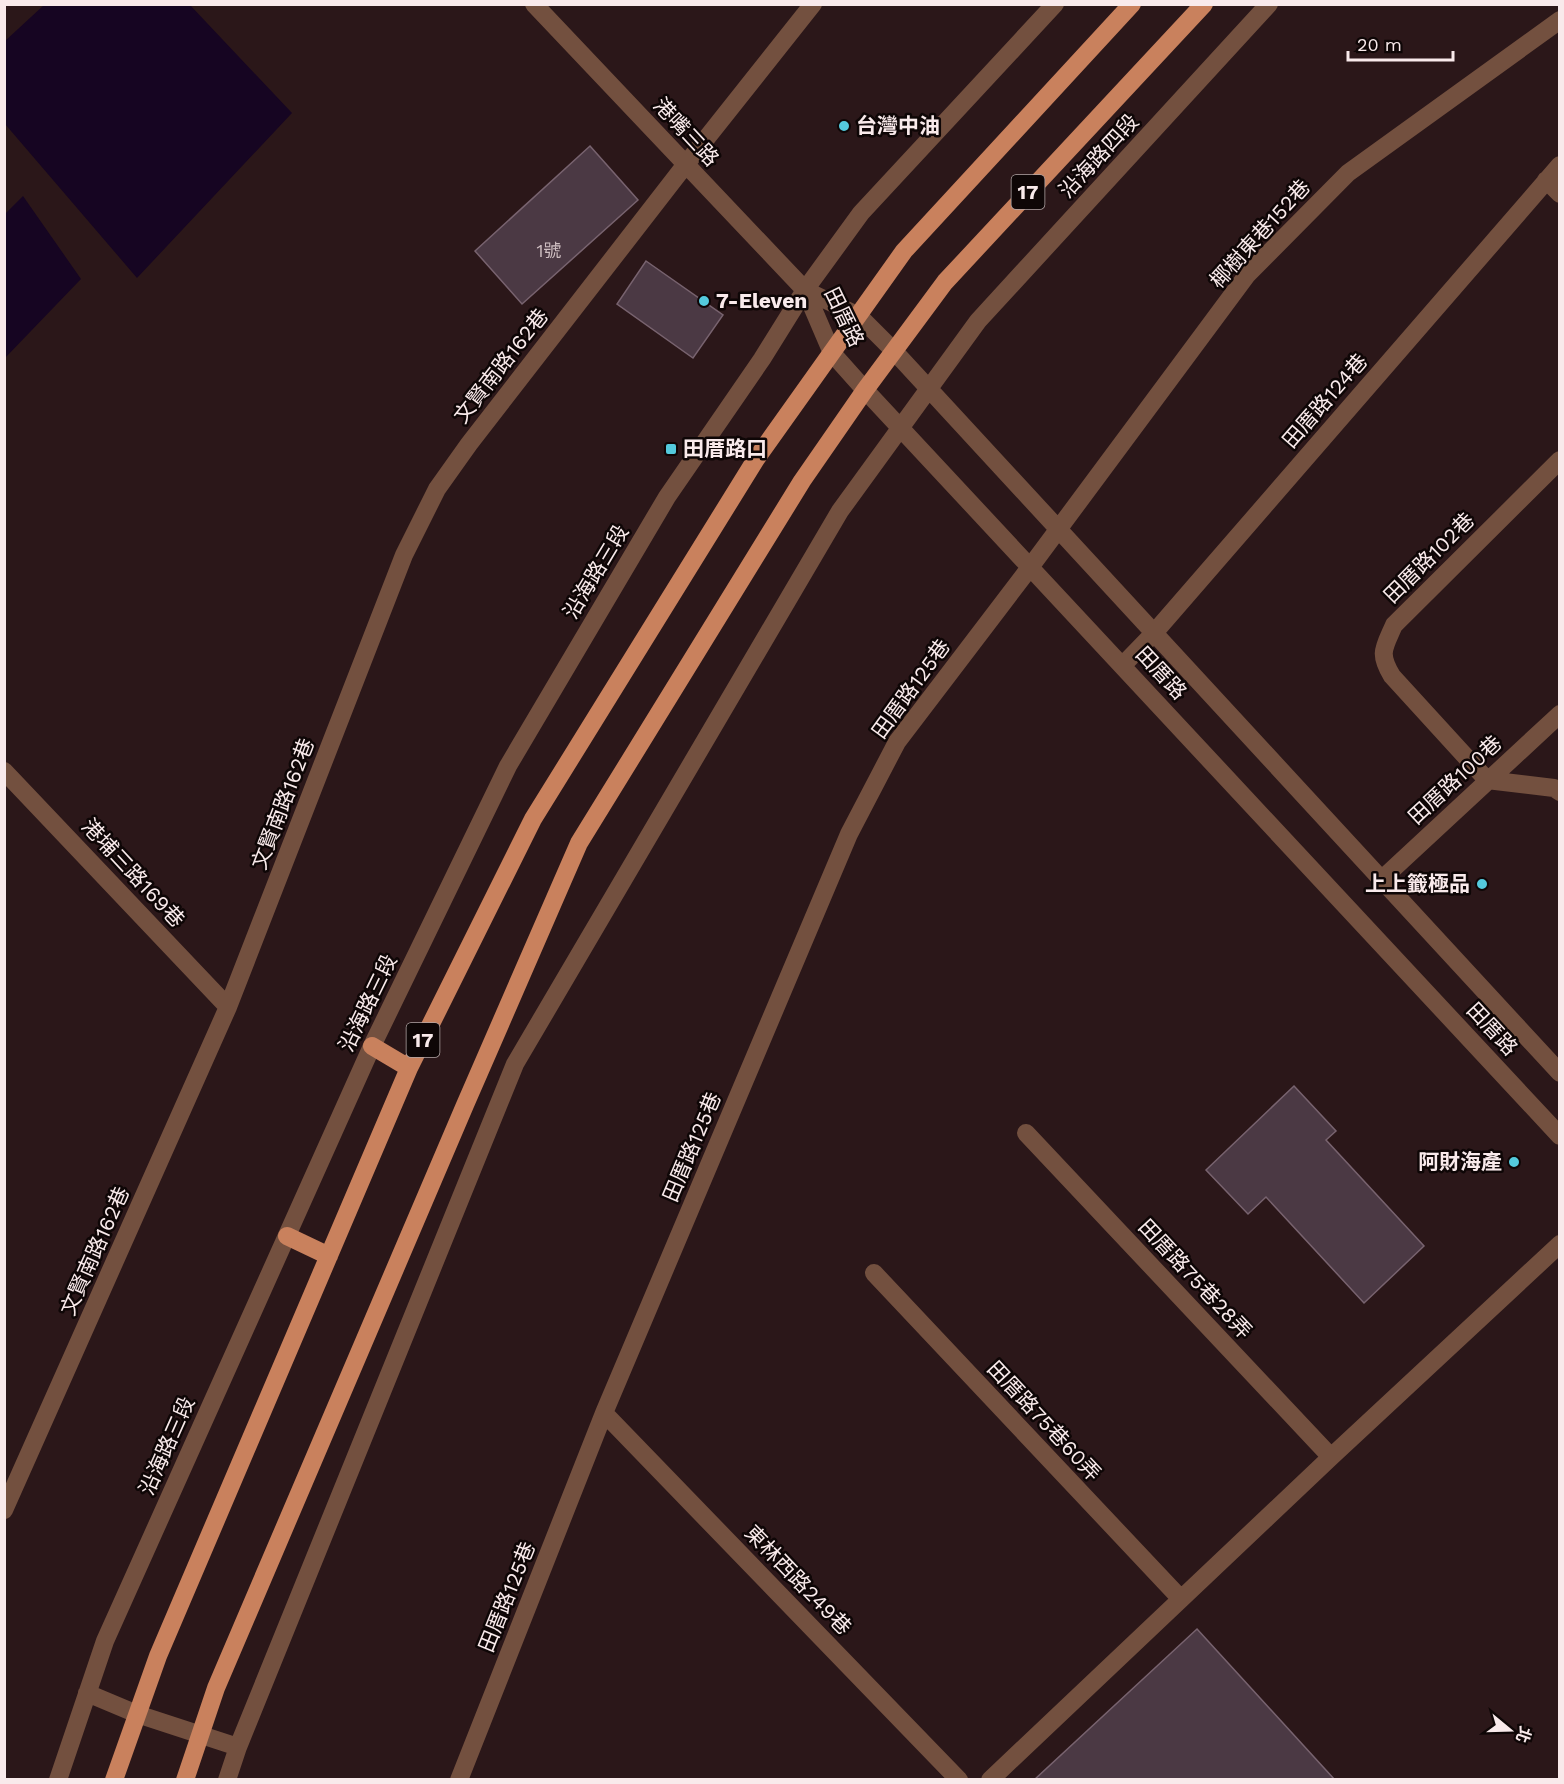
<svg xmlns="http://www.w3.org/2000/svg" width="1564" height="1784" font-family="'Work Sans','Noto Sans TC',sans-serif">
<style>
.water{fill:#160522}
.building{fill:#4b3944;stroke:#78636f;stroke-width:1.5}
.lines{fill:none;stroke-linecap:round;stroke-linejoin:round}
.minor{stroke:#73503f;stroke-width:18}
.major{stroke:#c9815d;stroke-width:18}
.poi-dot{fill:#54cadd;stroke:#0e0606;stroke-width:2}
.labels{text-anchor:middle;stroke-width:5;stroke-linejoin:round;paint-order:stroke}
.number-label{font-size:18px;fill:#cebec1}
.shield{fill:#0e0606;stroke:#b2a6a6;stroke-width:1.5}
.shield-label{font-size:20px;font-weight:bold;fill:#f9eaeb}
.poi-label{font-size:21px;font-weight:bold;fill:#f9eaeb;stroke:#0e0606;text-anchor:start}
.street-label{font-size:21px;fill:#f9eaeb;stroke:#0e0606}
</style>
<rect width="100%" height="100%" fill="#2b1719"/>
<path class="water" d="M44 5H190L292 113 137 278 5 124V41Z
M23 196 81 279 5 358V214Z"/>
<path class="building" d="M590 146 638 200 522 304 475 251Z
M646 261 723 315 693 358 617 304Z
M1294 1086 1336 1131 1326 1140 1424 1246 1364 1303 1266 1197 1248 1214 1206 1170Z
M1197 1629 1335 1780H1034Z"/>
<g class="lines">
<path class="minor" d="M534 4 805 290 832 353 865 390 1560 1136
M1546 180 1560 194
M805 290 859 316 894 351 1560 1073
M1123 665 1154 633 1560 165
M4 771 228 1007
M1487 780 1392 676C1378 653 1384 648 1394 625L1560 460
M1487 780 1554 788 1560 792
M1381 880 1560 714
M1026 1133 1331 1457
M874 1273 1181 1599
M604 1413 959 1780
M4 1510 228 1007 404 555 437 489 469 444 686 164 813 4
M87 1693 137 1714 238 1747
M58 1780 105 1641 372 1046 508 766 667 497 762 359 805 290 861 213 1055 4
M227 1780 238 1747 515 1064 840 511 978 321 1269 4
M459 1780 604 1413 849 834 897 742 1031 566 1247 275 1348 173 1560 20
M990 1780 1331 1457 1560 1244"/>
<path class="major" d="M372 1046 409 1068
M287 1236 329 1256
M114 1780 158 1656 409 1068 533 819 756 459 904 251 1132 4
M185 1780 216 1688 465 1105 579 843 802 481 865 390 945 282 1204 4"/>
</g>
<g class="poi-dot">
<circle cx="844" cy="126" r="6"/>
<circle cx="704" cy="301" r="6"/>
<rect x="665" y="443" width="12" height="12" rx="3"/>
<circle cx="1482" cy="884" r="6"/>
<circle cx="1514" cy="1162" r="6"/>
</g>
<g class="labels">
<g class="number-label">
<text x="549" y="257">1號</text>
</g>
<g class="shield">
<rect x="1011.5" y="175" width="33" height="34" rx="4.5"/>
<rect x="406.5" y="1023" width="33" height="34" rx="4.5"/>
</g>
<g class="shield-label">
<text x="1028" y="199">17</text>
<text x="423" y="1047">17</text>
</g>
<g class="poi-label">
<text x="856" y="133">台灣中油</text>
<text x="716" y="308">7-Eleven</text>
<text x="683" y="456">田厝路口</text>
<text x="1470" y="891" text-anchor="end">上上籤極品</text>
<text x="1502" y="1169" text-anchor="end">阿財海產</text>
</g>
<g class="street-label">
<text transform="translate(686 132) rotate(47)" y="7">港嘴三路</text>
<text transform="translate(1099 156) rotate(-47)" y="7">沿海路四段</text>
<text transform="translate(1260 234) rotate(-48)" y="7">椰樹東巷152巷</text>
<text transform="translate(844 317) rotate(64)" y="7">田厝路</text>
<text transform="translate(501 366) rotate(-52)" y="7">文賢南路162巷</text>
<text transform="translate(1325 401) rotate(-49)" y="7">田厝路124巷</text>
<text transform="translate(1429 558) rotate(-45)" y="7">田厝路102巷</text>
<text transform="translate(596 572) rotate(-59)" y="7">沿海路三段</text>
<text transform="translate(1161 673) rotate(47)" y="7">田厝路</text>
<text transform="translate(911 689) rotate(-54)" y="7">田厝路125巷</text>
<text transform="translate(1455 780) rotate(-43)" y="7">田厝路100巷</text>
<text transform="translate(283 804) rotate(-69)" y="7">文賢南路162巷</text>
<text transform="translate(133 873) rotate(47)" y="7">港埔三路169巷</text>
<text transform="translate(368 1003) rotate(-64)" y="7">沿海路三段</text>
<text transform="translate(1492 1029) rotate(47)" y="7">田厝路</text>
<text transform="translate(692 1147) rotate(-67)" y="7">田厝路125巷</text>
<text transform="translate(95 1251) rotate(-66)" y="7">文賢南路162巷</text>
<text transform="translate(1195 1279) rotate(47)" y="7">田厝路75巷28弄</text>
<text transform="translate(1044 1421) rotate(47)" y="7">田厝路75巷60弄</text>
<text transform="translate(167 1446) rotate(-66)" y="7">沿海路三段</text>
<text transform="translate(798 1580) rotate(46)" y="7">東林西路249巷</text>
<text transform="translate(507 1597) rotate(-68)" y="7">田厝路125巷</text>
</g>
</g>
<rect width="1564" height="1784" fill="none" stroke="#f9eaeb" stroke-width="12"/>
<g transform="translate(1510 1730) rotate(109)" stroke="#0e0606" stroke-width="4.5" paint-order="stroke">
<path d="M0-4.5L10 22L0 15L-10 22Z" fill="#f9eaeb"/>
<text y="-9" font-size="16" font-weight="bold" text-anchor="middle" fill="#f9eaeb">北</text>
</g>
<path d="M1348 51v9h105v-9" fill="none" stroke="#f9eaeb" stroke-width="3"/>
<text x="1357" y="51" font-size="18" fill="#f9eaeb" stroke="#0e0606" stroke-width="4.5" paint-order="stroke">20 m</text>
</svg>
